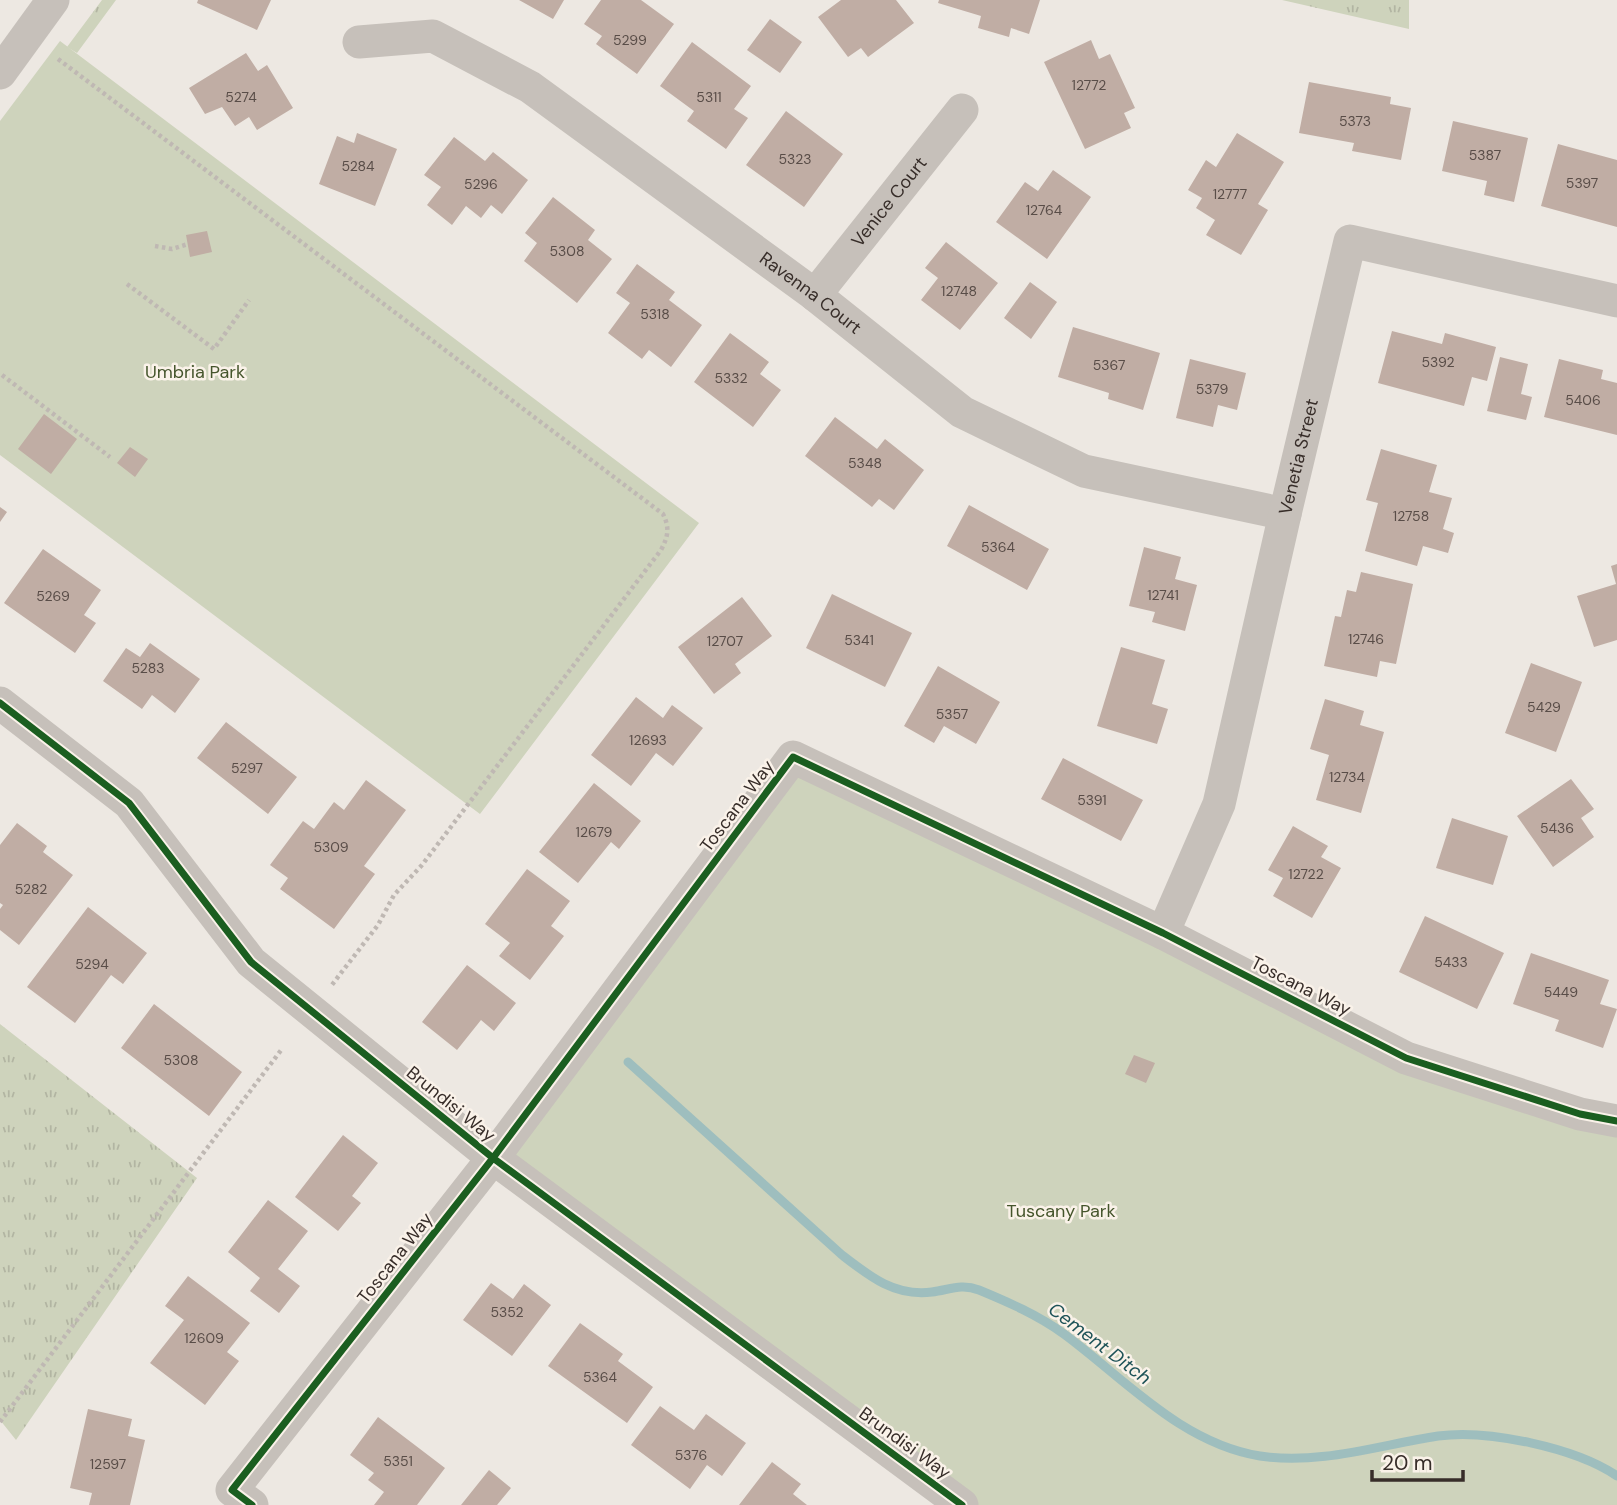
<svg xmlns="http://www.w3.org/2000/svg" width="1617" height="1505" font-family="'DM Sans',sans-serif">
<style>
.grass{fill:url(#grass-tufts)}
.green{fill:#ced3bc}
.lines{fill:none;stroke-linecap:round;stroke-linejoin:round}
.stream{stroke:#9ebebe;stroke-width:9}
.building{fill:#c0ada4}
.path{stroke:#bfb8b3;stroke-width:4.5;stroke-dasharray:3.5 3.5;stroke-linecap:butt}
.minor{stroke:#c6c0ba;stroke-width:33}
.cycleway-casing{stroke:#faf2e9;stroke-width:11}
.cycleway{stroke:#1b5e20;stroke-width:7}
.labels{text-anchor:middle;stroke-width:5;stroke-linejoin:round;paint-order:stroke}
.number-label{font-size:14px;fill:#594d48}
.street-label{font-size:18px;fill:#372d29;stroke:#faf2e9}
.park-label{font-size:18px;fill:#45552c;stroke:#faf2e9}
.water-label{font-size:19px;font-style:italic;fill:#1e5358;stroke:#faf2e9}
</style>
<defs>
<pattern id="grass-tufts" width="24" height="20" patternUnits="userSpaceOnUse" patternTransform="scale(1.75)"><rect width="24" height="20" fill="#ced3bc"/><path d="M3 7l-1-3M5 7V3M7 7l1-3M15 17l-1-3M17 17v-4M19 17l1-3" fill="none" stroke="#b2b5a2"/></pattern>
</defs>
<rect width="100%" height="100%" fill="#ede8e2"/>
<path class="grass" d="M102 0H116L77 53 67 47Z
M1282 0H1409V29Z
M0 1024 197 1178 16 1440 0 1420Z"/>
<path class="green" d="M60 41 699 523 480 814 0 455V121Z
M793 757 1406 1058 1617 1121V1505H962L493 1158Z"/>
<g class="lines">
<path class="stream" d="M628 1062 842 1255C869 1276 895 1297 932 1292 949 1290 961 1283 979 1290 1008 1302 1038 1315 1064 1334 1125 1379 1181 1443 1260 1456 1320 1465 1379 1445 1438 1436 1488 1429 1576 1448 1617 1476"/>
</g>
<path class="building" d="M198 0H271L257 30 197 3Z
M519 0H564L553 19Z
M601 0H641L674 24 637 74 596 44 602 36 584 24Z
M841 0H896L914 23 868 57 861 48 848 57 818 17Z
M939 0H1040L1029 34 1011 28 1009 37 978 28 981 16 938 3Z
M770 19 802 42 780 73 747 50Z
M1091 40 1099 59 1110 54 1135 108 1124 113 1131 128 1085 149 1044 62Z
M692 42 751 86 734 109 748 118 726 149 687 121 694 111 660 86Z
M246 53 258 71 267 65 293 108 257 130 249 117 235 126 222 107 205 114 189 88Z
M1309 82 1391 97 1390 104 1411 108 1401 160 1352 151 1354 143 1299 133Z
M786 111 843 154 804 207 746 165Z
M1453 121 1528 138 1514 202 1484 195 1487 181 1442 171Z
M357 133 397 149 375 206 319 184 337 136 354 143Z
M1237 133 1284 162 1258 204 1268 210 1241 255 1206 235 1215 220 1196 208 1202 198 1188 190 1206 160 1216 167Z
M454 137 485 161 493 152 528 180 502 214 491 205 481 218 466 206 452 225 427 205 441 187 424 175Z
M1558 144 1617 160V227L1541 206Z
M1053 170 1091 197 1047 259 996 222 1025 182 1038 191Z
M553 197 595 230 588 240 612 259 577 303 524 261 537 243 525 233Z
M207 231 212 252 190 257 186 235Z
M946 242 998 283 960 330 921 300 938 278 925 268Z
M637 264 675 292 669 300 702 325 671 367 649 350 642 359 608 333 630 303 616 293Z
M1030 282 1057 302 1031 339 1004 318Z
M1073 327 1160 353 1143 410 1108 399 1109 393 1058 377Z
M1392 331 1442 344 1445 333 1496 347 1487 381 1472 377 1464 406 1378 383Z
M730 333 769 362 760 374 781 390 753 427 694 382Z
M1500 357 1528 364 1521 394 1532 397 1526 420 1487 411Z
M1190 359 1246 373 1237 410 1218 405 1213 427 1176 418Z
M1559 359 1603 370 1601 379 1617 383V435L1544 417Z
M44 414 77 439 51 474 18 449Z
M835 417 877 449 885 439 924 470 894 510 879 499 872 507 805 456Z
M130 447 148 459 135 477 117 463Z
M1381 449 1437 465 1429 492 1452 498 1443 529 1454 533 1448 553 1423 546 1417 566 1365 551 1378 503 1366 500Z
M969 505 1049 549 1027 590 947 546Z
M0 507 7 512 0 522Z
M1144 547 1181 557 1175 579 1197 585 1185 631 1152 622 1155 612 1129 606Z
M43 549 101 590 84 615 96 623 75 653 4 603Z
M1617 564V640L1594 647 1577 596 1616 584 1611 566Z
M1361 572 1413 584 1396 664 1380 661 1377 677 1324 666 1335 616 1341 617 1347 590 1356 592Z
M832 594 912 633 885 687 806 648Z
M742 597 772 636 735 664 741 673 714 694 678 647Z
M150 643 200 679 175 713 152 695 142 709 103 681 126 648 140 657Z
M1121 647 1165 660 1152 704 1168 709 1157 744 1097 726Z
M1531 663 1582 682 1556 752 1505 733Z
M938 666 1000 702 976 744 944 726 934 743 904 726Z
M636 697 663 718 672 705 703 728 673 766 656 753 631 786 591 755Z
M1325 699 1364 711 1360 725 1384 732 1361 813 1316 800 1329 755 1310 749Z
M226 722 297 777 268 814 197 758Z
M1063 758 1143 800 1121 841 1041 799Z
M1571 779 1594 809 1581 818 1594 837 1553 867 1517 816Z
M366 780 406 810 364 866 375 874 334 929 280 889 288 878 270 865 303 821 314 829 334 802 344 810Z
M594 783 641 821 619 849 611 842 578 883 539 852Z
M1452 818 1508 836 1493 885 1436 868Z
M17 823 47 846 43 852 73 875 19 945 0 930V909L3 905 0 903V845Z
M1293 826 1328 846 1321 857 1341 868 1312 918 1273 896 1283 878 1268 870Z
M527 869 570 901 551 926 564 936 530 980 499 956 510 943 485 924Z
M88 907 147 953 123 984 111 975 75 1023 27 987Z
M1425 916 1504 953 1477 1009 1399 972Z
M1531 953 1609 980 1600 1004 1617 1009 1603 1048 1555 1031 1559 1020 1513 1004Z
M467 965 516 1003 494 1031 481 1020 457 1050 422 1022Z
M154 1004 242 1072 209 1116 121 1048Z
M1134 1055 1155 1063 1146 1083 1125 1074Z
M343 1135 378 1163 352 1196 361 1203 338 1231 295 1197Z
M268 1200 308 1231 278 1269 300 1286 279 1313 250 1291 260 1278 228 1252Z
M188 1276 250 1323 227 1352 239 1361 205 1405 150 1363 184 1320 165 1306Z
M491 1283 513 1299 524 1284 551 1305 512 1356 463 1320Z
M580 1323 623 1354 618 1361 653 1387 627 1423 548 1366Z
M660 1406 694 1430 706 1414 746 1443 722 1476 707 1465 690 1489 631 1445Z
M88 1409 132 1419 128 1436 145 1440 130 1505H89L92 1493 70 1488Z
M378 1417 445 1468 417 1505H374L384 1492 368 1480 374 1473 350 1455Z
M772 1462 801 1484 793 1494 807 1505H739Z
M489 1470 511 1488 497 1505H461Z"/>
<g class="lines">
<path class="path" d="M58 59 663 514C670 528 668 537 661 550L422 865 394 895 378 925 331 986
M155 246 172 249 188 244
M127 284 214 349 249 300
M2 375 110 457
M0 1422 282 1049"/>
<g class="minor">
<path id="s1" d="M359 42 433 36 530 87 815 295 962 412 1084 471 1285 514"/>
<path d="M0 73 53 0"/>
<path id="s2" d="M815 295 962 110"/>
<path d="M0 703 129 803 251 962 493 1158 962 1505"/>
<path id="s3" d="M1163 933 1219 804 1285 514 1350 241 1617 301"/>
<path d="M252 1505 232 1490 493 1158 793 757 1163 933 1406 1058 1580 1114 1617 1121"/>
</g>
<defs>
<path id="cycleway" d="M0 703 129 803 251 962 493 1158 962 1505
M252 1505 232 1490 493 1158 793 757 1163 933 1406 1058 1580 1114 1617 1121"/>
</defs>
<use href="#cycleway" class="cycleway-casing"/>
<use href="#cycleway" class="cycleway"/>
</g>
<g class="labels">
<g class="number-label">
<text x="630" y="45">5299</text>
<text x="1089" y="90">12772</text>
<text x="241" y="102">5274</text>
<text x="709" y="102">5311</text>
<text x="1355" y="126">5373</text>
<text x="1485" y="160">5387</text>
<text x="795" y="164">5323</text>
<text x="358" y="171">5284</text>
<text x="1582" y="188">5397</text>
<text x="481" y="189">5296</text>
<text x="1230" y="199">12777</text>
<text x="1044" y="215">12764</text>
<text x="567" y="256">5308</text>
<text x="959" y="296">12748</text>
<text x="655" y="319">5318</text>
<text x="1438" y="367">5392</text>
<text x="1109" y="370">5367</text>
<text x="731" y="383">5332</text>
<text x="1212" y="394">5379</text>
<text x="1583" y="405">5406</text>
<text x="865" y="468">5348</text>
<text x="1411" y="521">12758</text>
<text x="998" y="552">5364</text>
<text x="1163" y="600">12741</text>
<text x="53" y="601">5269</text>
<text x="1366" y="644">12746</text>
<text x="859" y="645">5341</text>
<text x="725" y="646">12707</text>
<text x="148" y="673">5283</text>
<text x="1544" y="712">5429</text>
<text x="952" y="719">5357</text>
<text x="648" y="745">12693</text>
<text x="247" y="773">5297</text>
<text x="1347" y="782">12734</text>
<text x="1092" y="805">5391</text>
<text x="1557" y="833">5436</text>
<text x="594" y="837">12679</text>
<text x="331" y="852">5309</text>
<text x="1306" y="879">12722</text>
<text x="31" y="894">5282</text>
<text x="1451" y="967">5433</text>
<text x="92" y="969">5294</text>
<text x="1561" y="997">5449</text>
<text x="181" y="1065">5308</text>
<text x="507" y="1317">5352</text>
<text x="204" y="1343">12609</text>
<text x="600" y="1382">5364</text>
<text x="691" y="1460">5376</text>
<text x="398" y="1466">5351</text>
<text x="108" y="1469">12597</text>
</g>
<g class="street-label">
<text dy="6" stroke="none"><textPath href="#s2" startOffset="119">Venice Court</textPath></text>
<text dy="6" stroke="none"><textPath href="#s1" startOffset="532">Ravenna Court</textPath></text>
<text dy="6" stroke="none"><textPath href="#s3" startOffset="497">Venetia Street</textPath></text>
<text transform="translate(737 806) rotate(-53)" y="6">Toscana Way</text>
<text transform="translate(1301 986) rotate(27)" y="6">Toscana Way</text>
<text transform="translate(451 1104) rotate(39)" y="6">Brundisi Way</text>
<text transform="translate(395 1258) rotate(-52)" y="6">Toscana Way</text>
<text transform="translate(905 1443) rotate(36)" y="6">Brundisi Way</text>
</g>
<g class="park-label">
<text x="195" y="378">Umbria Park</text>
<text x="1061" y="1217">Tuscany Park</text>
</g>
<g class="water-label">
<text transform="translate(1100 1343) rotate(37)" y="7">Cement Ditch</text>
</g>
</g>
<path d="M1372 1470v10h91v-10" fill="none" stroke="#372d29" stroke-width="3.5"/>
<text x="1382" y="1470" font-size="21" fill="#372d29" stroke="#faf2e9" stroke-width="5" paint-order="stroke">20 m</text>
</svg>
